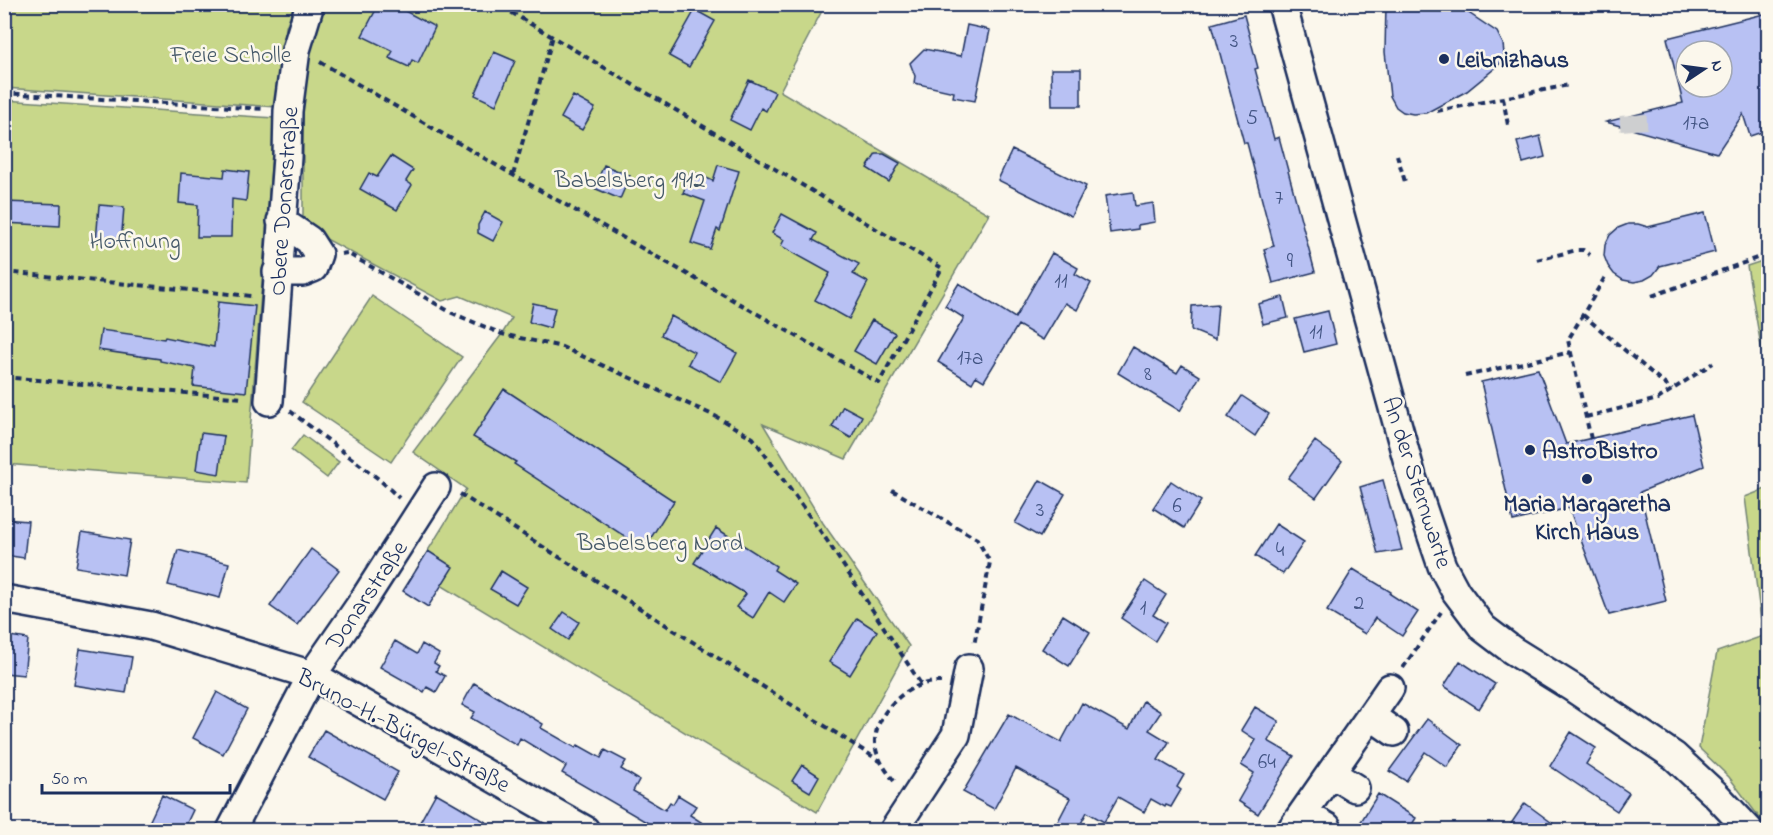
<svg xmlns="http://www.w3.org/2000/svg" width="1773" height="835" font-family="'Indie Flower',sans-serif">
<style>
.green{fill:#c8d78a;stroke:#728374;stroke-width:1.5}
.building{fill:#b8c1f3;stroke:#1b2f5e;stroke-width:1.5;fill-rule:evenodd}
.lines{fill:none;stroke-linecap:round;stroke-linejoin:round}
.minor-tunnel{stroke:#cecfd0;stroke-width:27;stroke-dasharray:27 14;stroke-linecap:butt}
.minor-casing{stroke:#1b2f5e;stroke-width:32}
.path{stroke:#1b2f5e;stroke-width:4;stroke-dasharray:6 4.5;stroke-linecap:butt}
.minor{stroke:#fbf7ec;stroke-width:27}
.poi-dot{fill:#1b2f5e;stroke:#fbf7ec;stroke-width:2}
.labels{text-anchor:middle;stroke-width:5;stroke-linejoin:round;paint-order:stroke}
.number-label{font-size:21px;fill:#425483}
.park-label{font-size:24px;fill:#465969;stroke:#fbf7ec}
.poi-label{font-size:24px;font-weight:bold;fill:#1b2f5e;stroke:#fbf7ec;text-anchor:start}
.street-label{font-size:24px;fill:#1b2f5e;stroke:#fbf7ec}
</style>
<rect width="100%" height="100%" fill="#fbf7ec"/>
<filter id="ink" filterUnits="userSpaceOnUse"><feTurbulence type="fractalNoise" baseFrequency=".0167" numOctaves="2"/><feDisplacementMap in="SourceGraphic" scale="12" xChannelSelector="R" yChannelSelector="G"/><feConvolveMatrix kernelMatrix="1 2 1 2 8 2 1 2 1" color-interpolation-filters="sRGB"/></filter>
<g filter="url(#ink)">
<path class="green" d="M4 5H294L286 27 277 107 5 88Z
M324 5H825L780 91 989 214 846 459 763 424 823 523 909 646 817 812 416 570 466 489 413 452 502 334 512 318 460 296 442 301 313 232 303 222V70Z
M4 100 275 118 246 483 5 464Z
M1768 259V386L1747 266Z
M372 296 462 357 391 462 302 402Z
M303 435 339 462 327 478 291 450Z
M1768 488V829L1729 777 1699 748 1717 652 1763 636 1745 497Z"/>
<path class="building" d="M379 4H392L435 27 418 63 412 60 409 67 389 58 393 51 362 36Z
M1386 4H1455L1497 32 1503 44 1504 54 1500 64 1467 91 1426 113 1413 114 1403 112 1396 107 1390 96 1385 52Z
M695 10 715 21 689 67 669 56Z
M1768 13V130L1750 136 1743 114 1717 153 1606 122 1683 103 1667 38ZM1686 51H1722V87H1686Z
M1244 15 1258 68 1255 69 1274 139 1279 137 1315 272 1273 283 1264 249 1274 246 1247 143H1244L1212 24Z
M967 25 990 30 975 101 953 97 954 92 914 83 915 76 910 63 924 49 961 56Z
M494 52 515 61 496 105 475 95Z
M1051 69H1081V106H1052Z
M749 80 775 92 766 111 761 108 750 130 730 120Z
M573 96 595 108 582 130 561 118Z
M1540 136 1545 157 1523 163 1517 142Z
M1012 150 1086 186 1071 216 998 180Z
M876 154H884L900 163 889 182 867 168Z
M391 156 413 170 406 181 412 185 397 210 360 189 369 173 377 177Z
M604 165 630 176 620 199 594 188Z
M718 165 739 171 720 231 717 229 710 249 691 243 705 201 683 193 691 171 713 181Z
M225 169 249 172 246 201 232 199 231 237H197L198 205 179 203 181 173 224 177Z
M1133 192 1135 206 1153 203 1155 222 1138 225V229L1110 233 1105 196Z
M4 202 61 204 60 226 4 223Z
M99 205 124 207 121 244 96 242Z
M485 212 503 222 493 241 478 233V225Z
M1705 213 1715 252 1660 266 1653 275 1644 280 1634 282 1623 280 1614 274 1608 266 1604 256 1605 245 1610 235 1618 228 1628 224H1638L1648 227Z
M782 214 817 233 813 240 859 264 853 274 868 282 849 319 815 300 830 273 781 246 784 240 772 233Z
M1052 253 1078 268 1075 274 1091 283 1077 310 1065 303 1043 340 1018 325 984 381 976 376 972 383 938 362 964 318 945 306 959 283 1015 318Z
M1283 297 1288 318 1263 324 1258 304Z
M218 302 255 306 246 392 193 386 195 368 160 361V359L98 350 101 330 164 339 165 337 214 347Z
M533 303 555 308 550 328 529 322Z
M1218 304 1215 340 1191 330 1192 306Z
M1328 311 1336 344 1304 352 1295 319Z
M671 316 737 353 721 382 688 364 694 352 661 335Z
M872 320 895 333 877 364 854 351Z
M1133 347 1177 373 1182 365 1200 376 1180 411 1118 373Z
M1538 369 1566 444 1692 415 1704 466 1640 492 1666 601 1609 615 1569 508 1513 521 1481 382Z
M504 389 674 501 644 549 514 464 516 462 473 437Z
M1242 396 1269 414 1255 436 1228 417Z
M843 406 862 416 851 438 832 427Z
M201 433 224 436 219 474 196 470Z
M1315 441 1342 461 1316 498 1288 478Z
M1040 480 1065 494 1040 537 1015 523Z
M1383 480 1402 550 1378 554 1360 487Z
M1171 481 1201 501 1184 528 1153 508Z
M4 519 28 521 24 558 4 555Z
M1276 524 1304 542 1283 574 1255 556Z
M716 528 776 566 774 570 796 584 784 602 769 592 753 618 736 607 746 594 694 563Z
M82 532 130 540 124 575 76 567Z
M311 549 339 570 297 625 270 606Z
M178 550 229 563 220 598 168 585Z
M428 551 453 567 428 607 403 591Z
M1353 569 1391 592 1390 594 1418 612 1402 636 1375 618 1365 634 1327 611Z
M501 571 527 587 516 604 490 589Z
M1145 581 1166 595 1153 615 1166 623 1155 641 1121 618Z
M564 612 579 622 568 640 552 629Z
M1063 615 1090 632 1069 666 1042 649Z
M857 618 877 631 850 675 829 662Z
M4 635 28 639 24 675 4 673Z
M395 641 417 654 422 644 439 654 434 663 439 666 436 671 445 676 436 692 427 687 424 692 380 667Z
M80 649 132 657 126 693 74 685Z
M1460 661 1495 684 1479 709 1444 686Z
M474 683 543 724 541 728 576 748 578 745 601 758 605 750 626 761 621 769 639 780 633 791 665 810 670 802 673 804 678 795 696 806 690 815 715 831H653L655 827 562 773 566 766 520 738 517 745 471 718 475 712 462 705Z
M217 692 247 709 223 754 193 738Z
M1143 701 1161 712 1149 730 1169 742 1158 760 1184 775 1177 787 1181 790 1171 807 1166 805 1165 807 1151 799 1144 812 1118 797 1104 822 1087 812 1077 831H1053L1070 798 1016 768 994 809 963 792 1009 714 1061 742 1082 703 1129 729Z
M1255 707 1279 721 1268 741 1294 756 1258 814 1238 801 1254 773 1241 765 1256 740 1241 730Z
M1427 719 1462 745 1447 767 1425 752 1406 781 1389 771Z
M324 730 398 772 383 799 308 757Z
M1571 732 1596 748 1586 764 1629 793 1617 811 1550 766Z
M802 765 819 776 810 792 792 781Z
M436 793 457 805 501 831H435L420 822Z
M1378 794 1416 818 1408 831H1372L1360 823Z
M162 795 193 810 183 831H145Z
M1525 803 1563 831H1506Z"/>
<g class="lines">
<path class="minor-tunnel" d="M1633 115 1634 130"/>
<defs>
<path id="minor" d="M1282 4 1412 477 1442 566 1456 592 1483 628 1512 650 1573 688 1674 756 1715 794 1749 830
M277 272H303L313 268 318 254 309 240 281 221
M269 401 287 157 288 111 296 50 310 4
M4 599 151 626 312 675 585 830
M1371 716 1394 732
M1331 773 1355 788
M1303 813 1327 827
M231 830 312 675 361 604 436 487
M894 830 956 735 969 668
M1291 830 1390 688"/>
</defs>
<use href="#minor" class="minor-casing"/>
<path class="path" d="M320 62 513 175 879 383 942 268 497 4
M4 93 264 109
M1503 98 1508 125
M1437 111 1569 85
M1397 155 1406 185
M513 175 553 36
M341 254 347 253 452 313 502 334 562 347 715 416 753 438 826 539 921 684
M1537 260 1577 250H1583L1590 255
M4 272 251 296
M1652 296 1768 254
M1583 315 1672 390
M1465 376 1571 352
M4 377 243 398
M290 411 380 480 399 498
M1586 417 1658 399 1713 363
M1591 439 1568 340 1605 277
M892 490 977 539 990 562 974 645
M460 494 880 761
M1403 668 1441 612
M894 781C885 769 874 755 875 739 878 708 911 680 941 682"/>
<use href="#minor" class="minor"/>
</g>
</g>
<g class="poi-dot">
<circle cx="1444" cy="59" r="6"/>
<circle cx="1530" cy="450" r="6"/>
<circle cx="1587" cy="479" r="6"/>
</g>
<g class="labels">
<g class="number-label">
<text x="1234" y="47">3</text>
<text x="1252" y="124">5</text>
<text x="1696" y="129">17a</text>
<text x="1279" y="204">7</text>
<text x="1290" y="267">9</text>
<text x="1061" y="287">11</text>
<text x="1316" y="338">11</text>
<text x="970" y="364">17a</text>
<text x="1148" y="380">8</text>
<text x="1177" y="512">6</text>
<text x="1040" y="516">3</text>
<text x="1280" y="556">4</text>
<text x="1359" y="609">2</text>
<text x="1143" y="614">1</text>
<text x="1267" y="768">64</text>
</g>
<g class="park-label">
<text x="231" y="62">Freie Scholle</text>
<text x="630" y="187">Babelsberg 1912</text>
<text x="135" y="248">Hoffnung</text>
<text x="660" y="550">Babelsberg Nord</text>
</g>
<g class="poi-label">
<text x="1456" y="67">Leibnizhaus</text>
<text x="1542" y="458">AstroBistro</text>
<text x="1587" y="511" text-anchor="middle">Maria Margaretha<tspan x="1587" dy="28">Kirch Haus</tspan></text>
</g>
<g class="street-label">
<text transform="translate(283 201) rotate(-86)" y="8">Obere Donarstraße</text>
<text transform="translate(1418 482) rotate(72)" y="8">An der Sternwarte</text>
<text transform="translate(366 595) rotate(-56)" y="8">Donarstraße</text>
<text transform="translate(404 730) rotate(28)" y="8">Bruno-H.-Bürgel-Straße</text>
</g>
</g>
<rect width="1773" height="835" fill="none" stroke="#fbf7ec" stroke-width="24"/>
<rect x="12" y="12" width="1749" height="811" fill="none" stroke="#1b2f5e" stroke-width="2" filter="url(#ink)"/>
<g transform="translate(1704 69) rotate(77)"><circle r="28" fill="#fbf7ec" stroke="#a1a7b3" stroke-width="1.5"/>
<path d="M0-4.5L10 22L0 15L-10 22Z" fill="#1b2f5e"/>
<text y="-9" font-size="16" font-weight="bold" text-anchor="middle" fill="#1b2f5e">N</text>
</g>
<path d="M42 784v9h188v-9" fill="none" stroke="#1b2f5e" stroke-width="3"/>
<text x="51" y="784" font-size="18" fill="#1b2f5e" stroke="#fbf7ec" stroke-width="4.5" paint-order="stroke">50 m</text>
</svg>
